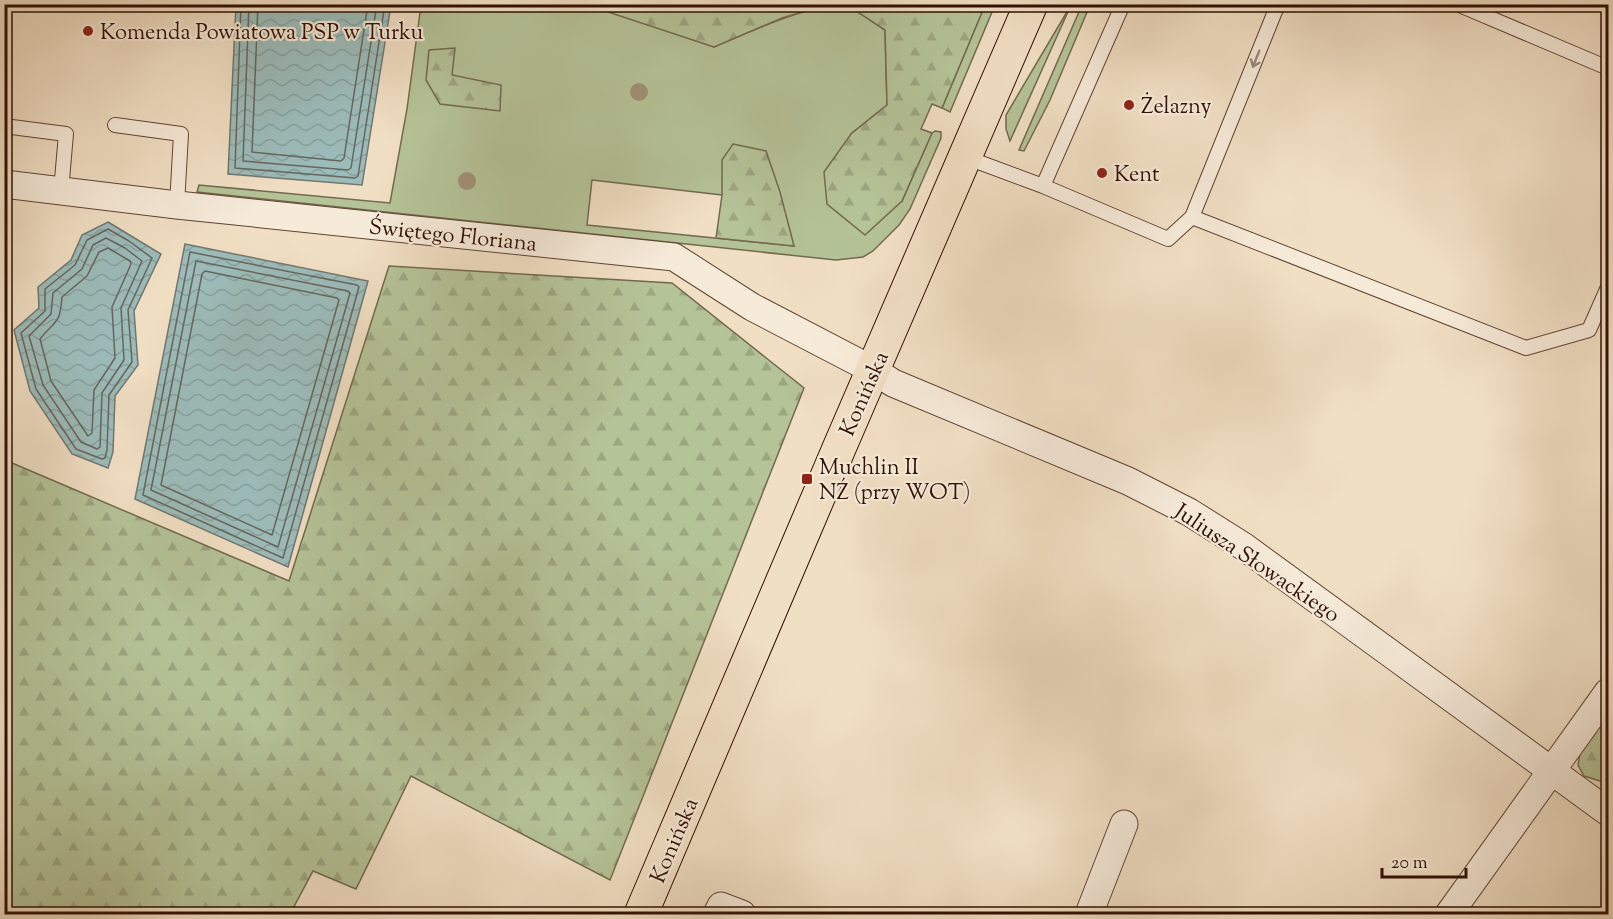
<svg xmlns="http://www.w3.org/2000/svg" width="1613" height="919" font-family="'Sorts Mill Goudy',serif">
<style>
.grass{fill:#b5c398;stroke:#736a4e;stroke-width:1.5;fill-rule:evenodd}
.forest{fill:url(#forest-firs);stroke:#736a4e;stroke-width:1.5}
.water{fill:url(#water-waves);stroke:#717771;stroke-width:1.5}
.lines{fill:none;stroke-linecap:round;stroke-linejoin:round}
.shore{stroke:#66665e;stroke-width:1.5}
.service-casing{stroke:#614433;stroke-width:16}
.minor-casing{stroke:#614433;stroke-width:29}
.primary-casing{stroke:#311003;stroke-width:35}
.service{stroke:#f6ead9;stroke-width:14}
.minor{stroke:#f6ead9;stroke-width:27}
.primary{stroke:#f1dfc4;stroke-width:33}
.tree{fill:#a19076}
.oneway{stroke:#9d8879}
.poi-dot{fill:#8f2418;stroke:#f6ead9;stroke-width:2}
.labels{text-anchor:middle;stroke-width:4.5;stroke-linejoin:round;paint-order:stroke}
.poi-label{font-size:22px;fill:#311003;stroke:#f6ead9;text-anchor:start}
.street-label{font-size:22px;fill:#311003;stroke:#f6ead9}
</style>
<defs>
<pattern id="forest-firs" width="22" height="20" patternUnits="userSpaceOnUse" patternTransform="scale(1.5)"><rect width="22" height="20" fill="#b5c398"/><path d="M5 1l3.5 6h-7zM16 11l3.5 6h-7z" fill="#9ca681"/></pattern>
<pattern id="water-waves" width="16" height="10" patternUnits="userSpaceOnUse" patternTransform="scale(1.5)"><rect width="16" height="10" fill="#9cbcba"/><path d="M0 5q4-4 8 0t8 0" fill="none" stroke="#87a19e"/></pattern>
</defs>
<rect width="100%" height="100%" fill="#f1dfc4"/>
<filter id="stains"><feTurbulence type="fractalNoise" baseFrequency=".00333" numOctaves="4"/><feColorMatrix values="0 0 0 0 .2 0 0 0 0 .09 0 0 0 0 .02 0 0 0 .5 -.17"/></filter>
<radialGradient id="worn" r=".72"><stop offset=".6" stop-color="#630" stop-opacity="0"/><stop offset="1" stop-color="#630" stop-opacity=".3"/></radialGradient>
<path class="grass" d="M421 5H591L714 47C741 35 819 0 846 5 856 7 875 23 885 30L887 105 851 134 902 201 932 133 935 131 941 132V138L910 209 899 225 873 251 863 257 836 260 197 192 199 185 390 203 407 109ZM592 180 722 195 793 246 587 225Z
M985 5H995L950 112 942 108Z
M1071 5 1010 141 1006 129V115Z
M1082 5H1090L1050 100 1024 151 1019 150Z"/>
<path class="forest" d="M594 4H827V5L782 18 714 47 593 7Z
M847 5H985L942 108 932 104 921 129 932 133 902 201 865 235 827 204 824 172 851 134 887 105 885 30Z
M455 48 452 75 501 85 500 111 440 104 426 80 429 50Z
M733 144 766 151 780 192 794 246 716 238 722 195V160Z
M389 266 672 283 804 388 610 880 411 776 356 889 313 871 290 914H5V460L289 581Z
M1608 712V781H1600L1584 776 1578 765 1580 753Z"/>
<path class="water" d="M236 5H391L362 185 228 174Z
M108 222 161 254 134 311 138 365 115 396 113 452 108 468 72 454 30 391 14 330 39 308 38 287 71 260 82 235Z
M185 244 368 281 288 567 135 499Z"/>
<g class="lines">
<path class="shore" d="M241 4 235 168 355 178 358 176 385 4
M249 4 243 161 348 170 351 168 377 4
M258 4 252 152 341 161 344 158 368 4
M108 229 129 241 152 258 128 310 132 362 109 395 107 450 105 458 102 459 76 449 36 389 21 333 45 311V289L75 265 87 240Z
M106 238 125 248 142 261 121 308 124 360 102 393 100 447 97 449 81 442 43 385 29 336 51 314 53 293 82 269 93 245Z
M108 248 130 261 131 264 112 307 115 358 94 390 92 433 88 436 51 381 40 339C56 319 60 325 62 297L87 276 99 252Z
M190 252 357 285 359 287 283 558 143 495Z
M196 261 348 291 350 293 278 547 151 490Z
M205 271 337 298 339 300 272 535 161 485 202 274Z"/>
<defs>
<path id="service" d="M1457 4 1608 68
M115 125 181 134 177 205
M4 126 66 134 61 191
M965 157 1043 186 1123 4
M1043 186 1168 239 1192 217 1526 348 1589 330 1608 287
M1192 217 1278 4"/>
<path id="minor" d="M4 184 177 205 674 257 752 307 873 370 893 383 1128 481 1189 512 1243 546 1608 812
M717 914 721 906 742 914
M1089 914 1124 824
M1449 914 1608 692"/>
<path id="primary" d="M641 914 840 446 1031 4"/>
</defs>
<use href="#service" class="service-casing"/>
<use href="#minor" class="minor-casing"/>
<use href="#primary" class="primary-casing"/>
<use href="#service" class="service"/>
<use href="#minor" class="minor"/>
<use href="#primary" class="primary"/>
</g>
<g class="tree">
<circle cx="639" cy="92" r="9"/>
<circle cx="467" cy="181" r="9"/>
</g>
<defs><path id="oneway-shaft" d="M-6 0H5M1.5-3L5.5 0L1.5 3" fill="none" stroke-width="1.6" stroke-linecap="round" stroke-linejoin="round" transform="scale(1.5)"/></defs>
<use class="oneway" href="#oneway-shaft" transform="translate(1256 59) rotate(112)"/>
<g class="poi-dot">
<circle cx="88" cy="31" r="6"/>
<circle cx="1129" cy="105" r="6"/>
<circle cx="1102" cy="173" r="6"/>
<rect x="801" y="473" width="12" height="12" rx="3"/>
</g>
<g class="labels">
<g class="poi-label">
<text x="100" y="39">Komenda Powiatowa PSP w Turku</text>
<text x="1141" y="113">Żelazny</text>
<text x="1114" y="181">Kent</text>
<text x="819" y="474">Muchlin II<tspan x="819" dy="25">NŹ (przy WOT)</tspan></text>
</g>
<g class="street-label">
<text transform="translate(453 234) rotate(6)" y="8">Świętego Floriana</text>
<text transform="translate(863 393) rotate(-66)" y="8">Konińska</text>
<text transform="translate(1258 562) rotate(34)" y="8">Juliusza Słowackiego</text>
<text transform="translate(673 840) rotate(-67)" y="8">Konińska</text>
</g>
</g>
<rect width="1613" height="919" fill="none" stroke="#f1dfc4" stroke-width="24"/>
<rect x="6" y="6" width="1601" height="907" fill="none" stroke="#311003" stroke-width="3"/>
<rect x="12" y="12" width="1589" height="895" fill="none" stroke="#311003" stroke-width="1.5"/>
<path d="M1382 868v9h84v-9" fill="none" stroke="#311003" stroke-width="3"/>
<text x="1391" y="868" font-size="18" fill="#311003" stroke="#f6ead9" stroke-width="4.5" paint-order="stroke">20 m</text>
<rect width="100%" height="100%" filter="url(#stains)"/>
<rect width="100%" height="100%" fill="url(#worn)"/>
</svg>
